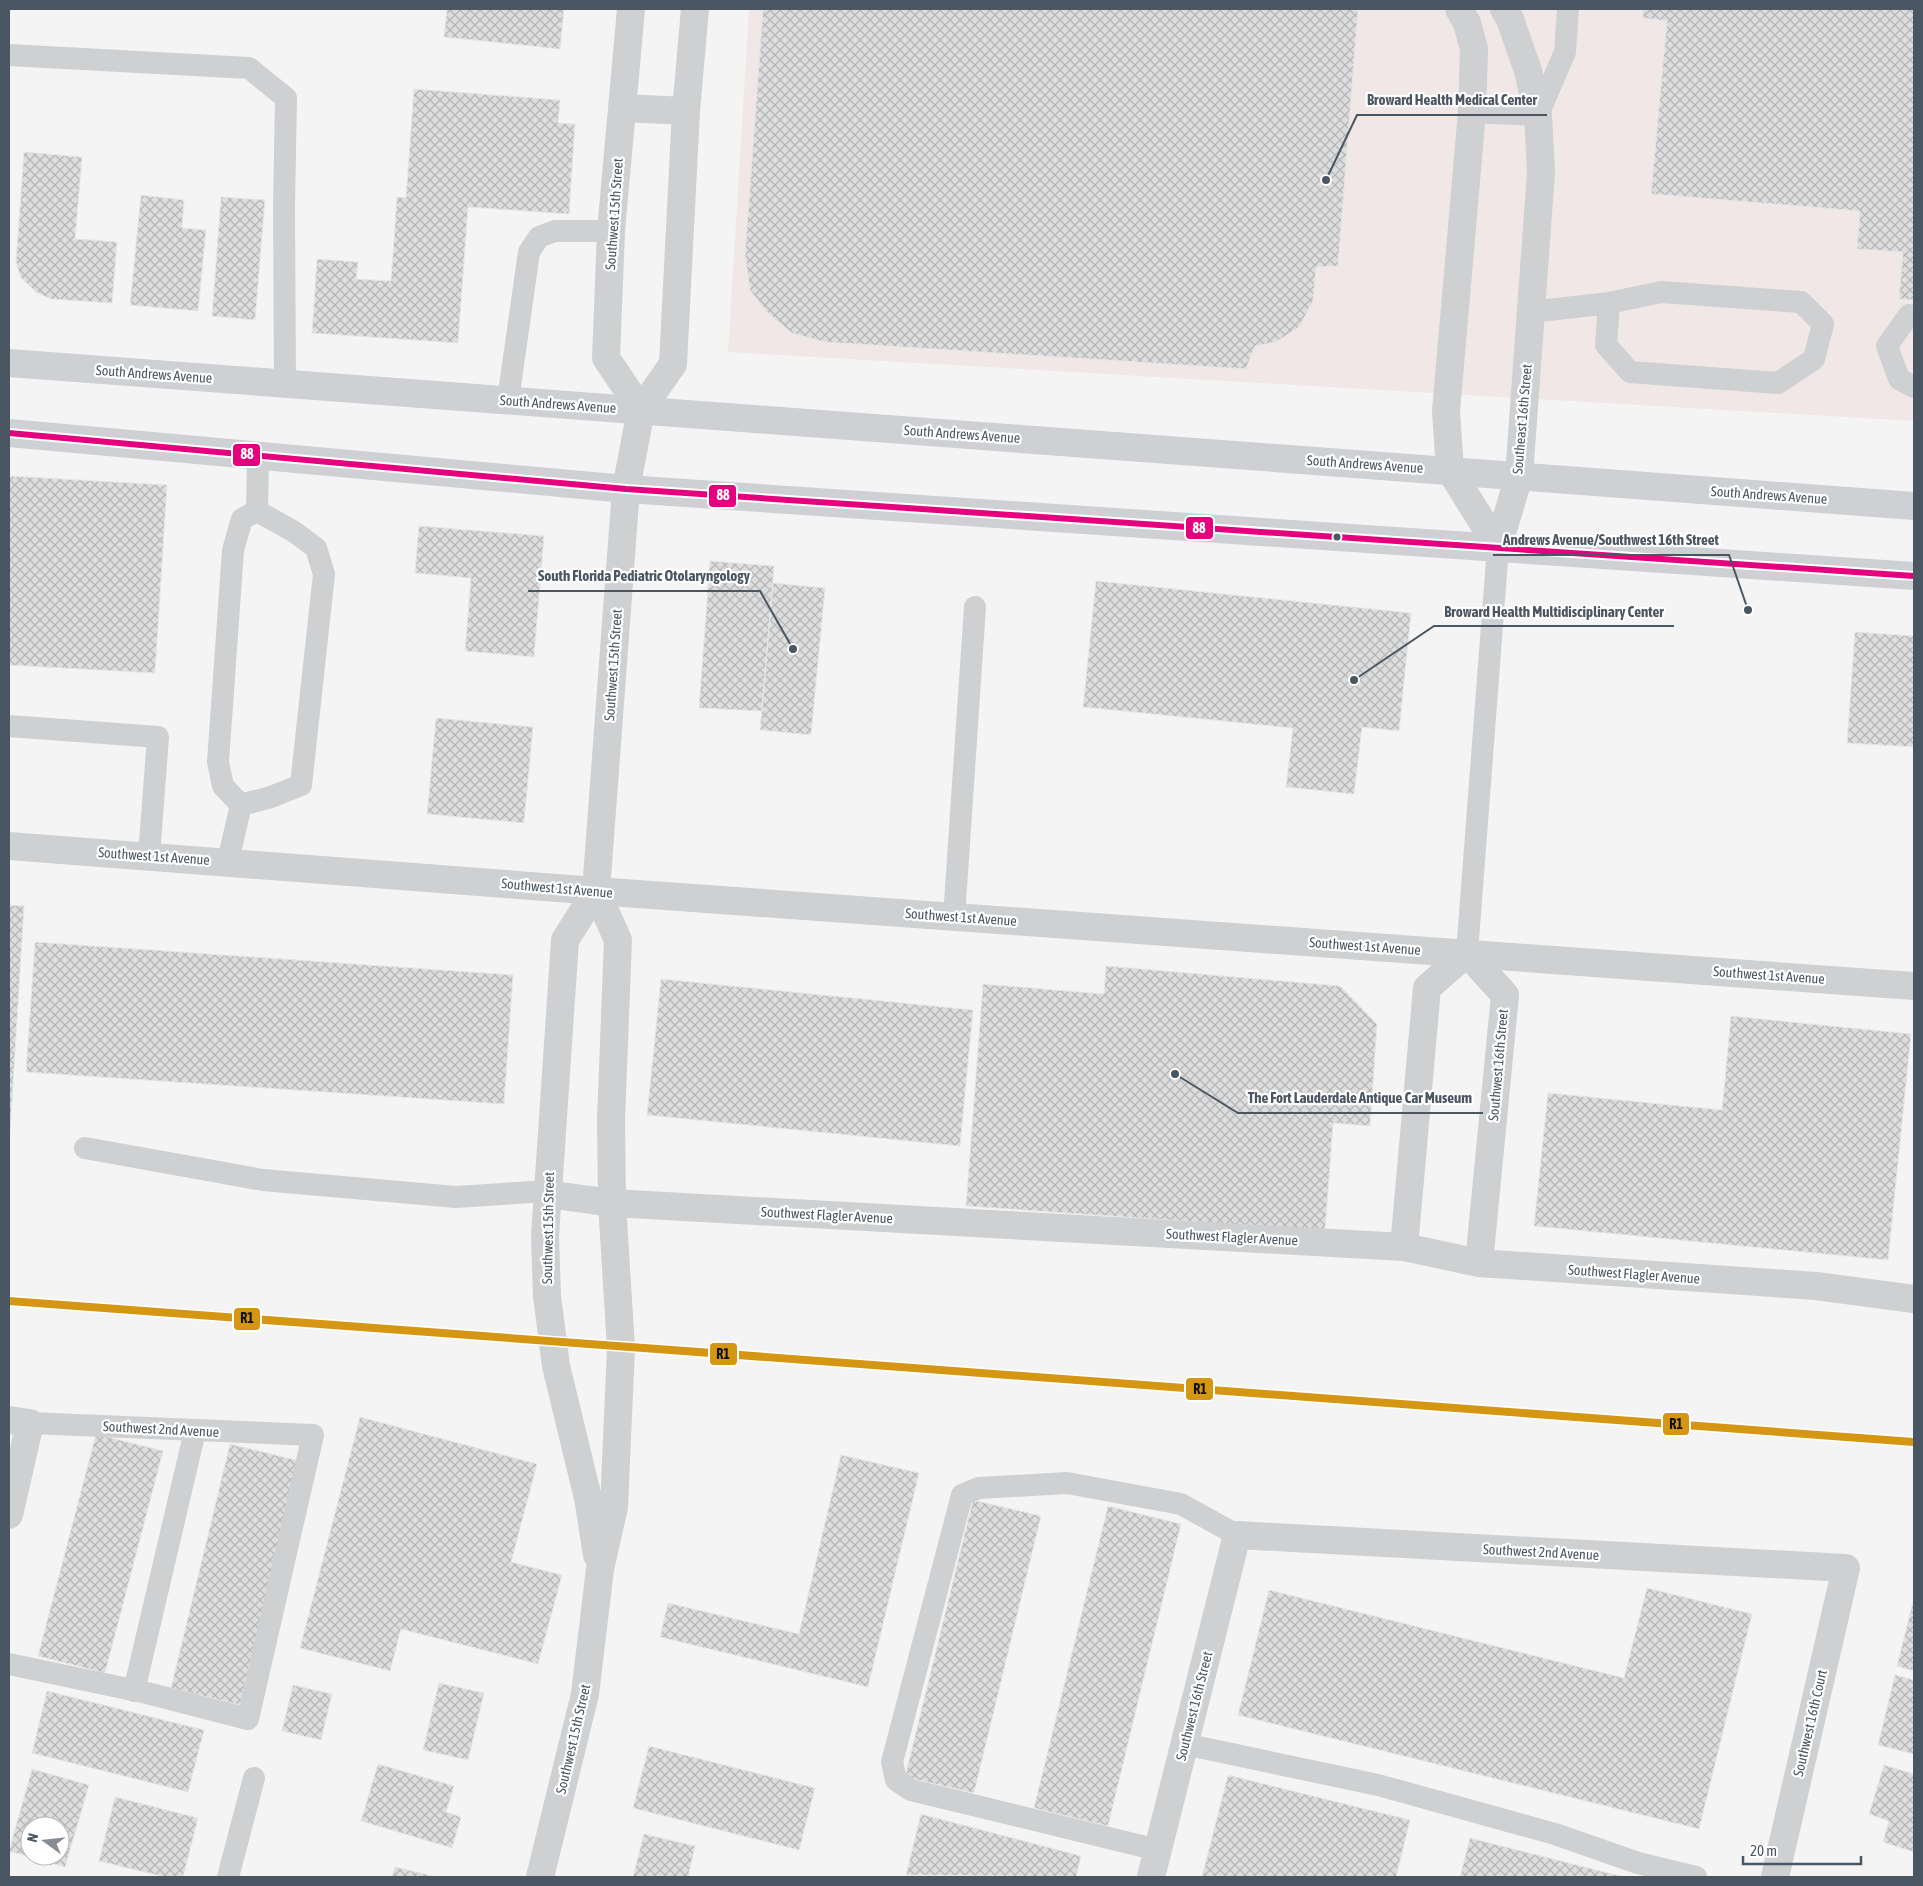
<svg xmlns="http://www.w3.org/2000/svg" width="1923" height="1886" font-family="'Asap Condensed',sans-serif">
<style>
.medical{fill:#f1e7e6}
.building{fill:url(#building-cross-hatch);stroke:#e5e6e7;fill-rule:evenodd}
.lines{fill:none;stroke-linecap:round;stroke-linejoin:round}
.service{stroke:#ced0d2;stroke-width:22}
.minor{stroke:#ced0d2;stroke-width:28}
.secondary{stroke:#ced0d4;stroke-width:28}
.bus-1-casing{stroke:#fff;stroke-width:10}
.bus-1{stroke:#e5007d;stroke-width:6}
.rail-1-casing{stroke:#fff;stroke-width:11}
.rail-1{stroke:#d49613;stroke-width:8}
.bus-dot{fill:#4a5661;stroke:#fff;stroke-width:2}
.labels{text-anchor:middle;stroke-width:4.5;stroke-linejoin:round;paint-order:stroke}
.street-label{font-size:14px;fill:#4a5661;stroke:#fff}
.leader{fill:none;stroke:#4a5661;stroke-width:2}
.callout-dot{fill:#4a5661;stroke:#fff;stroke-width:2}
.callout-label{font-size:15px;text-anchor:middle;font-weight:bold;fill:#4a5661;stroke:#fff;stroke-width:4.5;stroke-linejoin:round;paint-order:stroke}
.line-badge{stroke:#fff;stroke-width:2}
.badge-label{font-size:14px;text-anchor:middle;font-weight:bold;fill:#fff}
.pale-badge-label{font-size:14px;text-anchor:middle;font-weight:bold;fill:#111}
</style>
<defs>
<pattern id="building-cross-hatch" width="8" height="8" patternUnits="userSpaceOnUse" patternTransform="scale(1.25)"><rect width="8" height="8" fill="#ddddde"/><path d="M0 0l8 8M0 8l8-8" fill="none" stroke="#b5b6b7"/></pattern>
</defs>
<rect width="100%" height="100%" fill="#f4f4f4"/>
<path class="medical" d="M749 9H1914V421L728 352Z"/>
<path class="building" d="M447 9H564L560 49 444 37Z
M763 9H1358L1338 266 1316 267 1313 301 1299 327 1276 342 1255 346 1246 369 825 342 792 333 767 312 750 290 745 255Z
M1643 9H1914V300L1899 299 1903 252 1857 249 1860 211 1651 194 1667 21 1643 18Z
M414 89 560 100 558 123 575 124 569 214 468 207 458 343 312 333 317 259 358 262 356 279 391 281 397 197 406 198Z
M24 152 82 157 75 239 117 242 112 303 51 299 36 292 21 278 16 262Z
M141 195 184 200 182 228 206 230 198 311 130 305Z
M221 197 265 200 255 320 212 316Z
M9 476 167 485 155 673 9 665Z
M419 526 544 536 534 657 465 651 471 578 415 573Z
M710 561 774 566 762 711 699 708Z
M1096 581 1411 613 1399 731 1362 727 1354 794 1286 787 1293 728 1083 707Z
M773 583 825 588 811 735 760 730Z
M1855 632 1914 636V747L1847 743Z
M436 718 533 727 524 823 427 814Z
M9 905 24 906 9 1150Z
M35 942 513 975 504 1104 26 1072Z
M1106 966 1340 986 1377 1024 1370 1126 1333 1123 1325 1231 966 1206 983 984 1104 994Z
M661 979 973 1010 960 1146 647 1115Z
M1731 1016 1911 1034 1888 1260 1534 1226 1548 1093 1722 1110Z
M360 1417 537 1464 511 1562 562 1575 538 1664 401 1629 390 1671 300 1648Z
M96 1434 163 1451 105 1673 38 1656Z
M230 1444 300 1461 240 1705 171 1688Z
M841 1455 919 1473 868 1687 660 1637 668 1603 799 1634Z
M973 1500 1041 1516 974 1793 905 1777Z
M1108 1506 1181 1524 1108 1826 1034 1808Z
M1647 1588 1752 1614 1699 1829 1238 1715 1269 1590 1624 1678Z
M1914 1598V1671L1897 1666Z
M1895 1675 1914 1680V1754L1878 1745Z
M439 1683 484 1693 468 1760 423 1750Z
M293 1685 332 1694 321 1740 282 1731Z
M47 1691 204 1730 188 1792 32 1753Z
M649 1746 815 1788 799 1850 633 1808Z
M378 1764 454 1786 446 1812 461 1817 452 1848 361 1821Z
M1884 1765 1914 1774V1852L1883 1842 1889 1821 1869 1814Z
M32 1769 89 1785 65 1867 9 1851ZM30 1826H60V1856H30Z
M1228 1775 1410 1820 1396 1877H1202Z
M115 1797 198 1818 183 1877H165L99 1861Z
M921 1814 1081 1856 1076 1877 906 1875Z
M644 1834 695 1846 688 1877H633Z
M1470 1838 1624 1877H1460Z
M395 1867 437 1877H392Z"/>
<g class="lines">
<path class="service" d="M9 55 249 68 286 98 284 207 285 384
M1472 112 1538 115 1565 52 1568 9
M1531 312 1609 303 1661 292 1801 302 1823 324 1814 359 1778 383 1630 372 1606 345 1609 303
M1914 316 1909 315 1887 346 1899 379 1914 387
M508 400 529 252 539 237 555 231H611
M257 511 258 456
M9 726 158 737 149 856
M241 805 271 797 301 785 324 574 316 548 293 531 257 511
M241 805 223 786 218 762 233 550 242 519 257 511
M228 861 241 805
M954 917 975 607
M1467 953 1498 547
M85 1148 263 1180 456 1197 547 1191
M9 1664 147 1693 248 1719 313 1435 30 1423
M134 1691 195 1431
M1184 1744 1378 1785 1555 1834 1638 1863 1696 1877
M1158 1850 911 1790 896 1780 892 1762 962 1495 979 1488 1067 1483 1181 1504 1237 1535
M228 1877 254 1778"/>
<path class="minor" d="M631 9 611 231 606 358 641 410
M1459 9 1467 23 1474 49 1472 112 1446 411 1450 470 1498 547
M623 108 686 111
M1498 547 1519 476 1541 172 1538 115 1528 71 1510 19 1504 9
M9 846 596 891 1914 986
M596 891 565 940 545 1236 547 1296 556 1366 588 1498 597 1555
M547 1194 612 1203 1404 1247 1479 1263 1816 1286 1914 1299
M1404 1247 1427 988 1467 953 1505 995 1479 1263
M9 1420 30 1423 9 1515
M540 1877 585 1694 600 1569 614 1507 621 1348 612 1203 611 1120 618 940 596 891 626 489 641 410 673 364 686 111 695 9
M1151 1877 1237 1535 1846 1568 1775 1877"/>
<path class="secondary" d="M9 363 1914 506
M9 433 626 489 1914 576"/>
<defs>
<path id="bus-1" d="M9 433 626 489 1914 576"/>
</defs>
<use href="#bus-1" class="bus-1-casing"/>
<use href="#bus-1" class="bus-1"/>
<defs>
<path id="rail-1" d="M9 1301 1914 1442"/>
</defs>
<use href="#rail-1" class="rail-1-casing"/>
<use href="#rail-1" class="rail-1"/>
</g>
<circle class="bus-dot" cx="1337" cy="537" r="4.5"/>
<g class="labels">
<g class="street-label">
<text transform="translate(614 214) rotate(-86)" y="5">Southwest 15th Street</text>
<text transform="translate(154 374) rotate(4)" y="5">South Andrews Avenue</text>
<text transform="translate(558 404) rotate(4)" y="5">South Andrews Avenue</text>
<text transform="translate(1522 419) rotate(-85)" y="5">Southeast 16th Street</text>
<text transform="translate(962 434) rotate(4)" y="5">South Andrews Avenue</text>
<text transform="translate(1365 464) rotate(4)" y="5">South Andrews Avenue</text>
<text transform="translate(1769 495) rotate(4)" y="5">South Andrews Avenue</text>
<text transform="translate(613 665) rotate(-86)" y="5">Southwest 15th Street</text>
<text transform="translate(154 856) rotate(4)" y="5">Southwest 1st Avenue</text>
<text transform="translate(557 888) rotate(5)" y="5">Southwest 1st Avenue</text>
<text transform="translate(961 917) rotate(4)" y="5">Southwest 1st Avenue</text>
<text transform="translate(1365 946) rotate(4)" y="5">Southwest 1st Avenue</text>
<text transform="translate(1769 975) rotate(4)" y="5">Southwest 1st Avenue</text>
<text transform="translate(1498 1065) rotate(-85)" y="5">Southwest 16th Street</text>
<text transform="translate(827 1215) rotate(3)" y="5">Southwest Flagler Avenue</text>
<text transform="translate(548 1228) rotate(-89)" y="5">Southwest 15th Street</text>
<text transform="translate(1232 1237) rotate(3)" y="5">Southwest Flagler Avenue</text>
<text transform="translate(1634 1274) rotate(4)" y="5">Southwest Flagler Avenue</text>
<text transform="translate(161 1429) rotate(3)" y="5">Southwest 2nd Avenue</text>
<text transform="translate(1541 1552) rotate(3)" y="5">Southwest 2nd Avenue</text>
<text transform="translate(1194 1706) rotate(-76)" y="5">Southwest 16th Street</text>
<text transform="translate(1810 1723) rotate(-77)" y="5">Southwest 16th Court</text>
<text transform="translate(573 1739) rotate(-77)" y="5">Southwest 15th Street</text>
</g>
</g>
<path class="leader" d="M1326 180L1357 115H1547M1748 610L1729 555H1493M793 649L760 591H528M1354 680L1434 626H1674M1175 1074L1238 1113H1483"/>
<g class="callout-dot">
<circle cx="1326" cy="180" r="5"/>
<circle cx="1748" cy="610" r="5"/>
<circle cx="793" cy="649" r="5"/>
<circle cx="1354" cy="680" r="5"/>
<circle cx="1175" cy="1074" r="5"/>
</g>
<g class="callout-label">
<text x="1452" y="105">Broward Health Medical Center</text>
<text x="1611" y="545">Andrews Avenue/Southwest 16th Street</text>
<text x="644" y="581">South Florida Pediatric Otolaryngology</text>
<text x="1554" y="617">Broward Health Multidisciplinary Center</text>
<text x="1360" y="1103">The Fort Lauderdale Antique Car Museum</text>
</g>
<g class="line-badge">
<rect x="232" y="443" width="29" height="24" rx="5" fill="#e5007d"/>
<rect x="708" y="484" width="29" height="24" rx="5" fill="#e5007d"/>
<rect x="1185" y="516" width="29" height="24" rx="5" fill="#e5007d"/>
<rect x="233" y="1307" width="28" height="24" rx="5" fill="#d49613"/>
<rect x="709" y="1342" width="29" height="24" rx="5" fill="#d49613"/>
<rect x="1185" y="1377" width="29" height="24" rx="5" fill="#d49613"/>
<rect x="1662" y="1412" width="28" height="24" rx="5" fill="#d49613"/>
</g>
<g class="badge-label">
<text x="247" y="459">88</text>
<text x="723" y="500">88</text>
<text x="1199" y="533">88</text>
</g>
<g class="pale-badge-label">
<text x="247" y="1323">R1</text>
<text x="723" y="1359">R1</text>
<text x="1200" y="1394">R1</text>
<text x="1676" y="1429">R1</text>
</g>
<rect width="1923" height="1886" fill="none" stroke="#4a5661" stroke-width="20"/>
<g transform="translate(45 1841) rotate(285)"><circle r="24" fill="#ffffff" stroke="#b7bbc0"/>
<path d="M0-4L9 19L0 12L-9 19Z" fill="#868d94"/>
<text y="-8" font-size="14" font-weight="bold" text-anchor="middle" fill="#4a5661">N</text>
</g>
<path d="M1743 1856v8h118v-8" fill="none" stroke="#4a5661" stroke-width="2.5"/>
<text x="1750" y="1856" font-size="15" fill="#4a5661" stroke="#ffffff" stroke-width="4" paint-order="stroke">20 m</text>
</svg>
